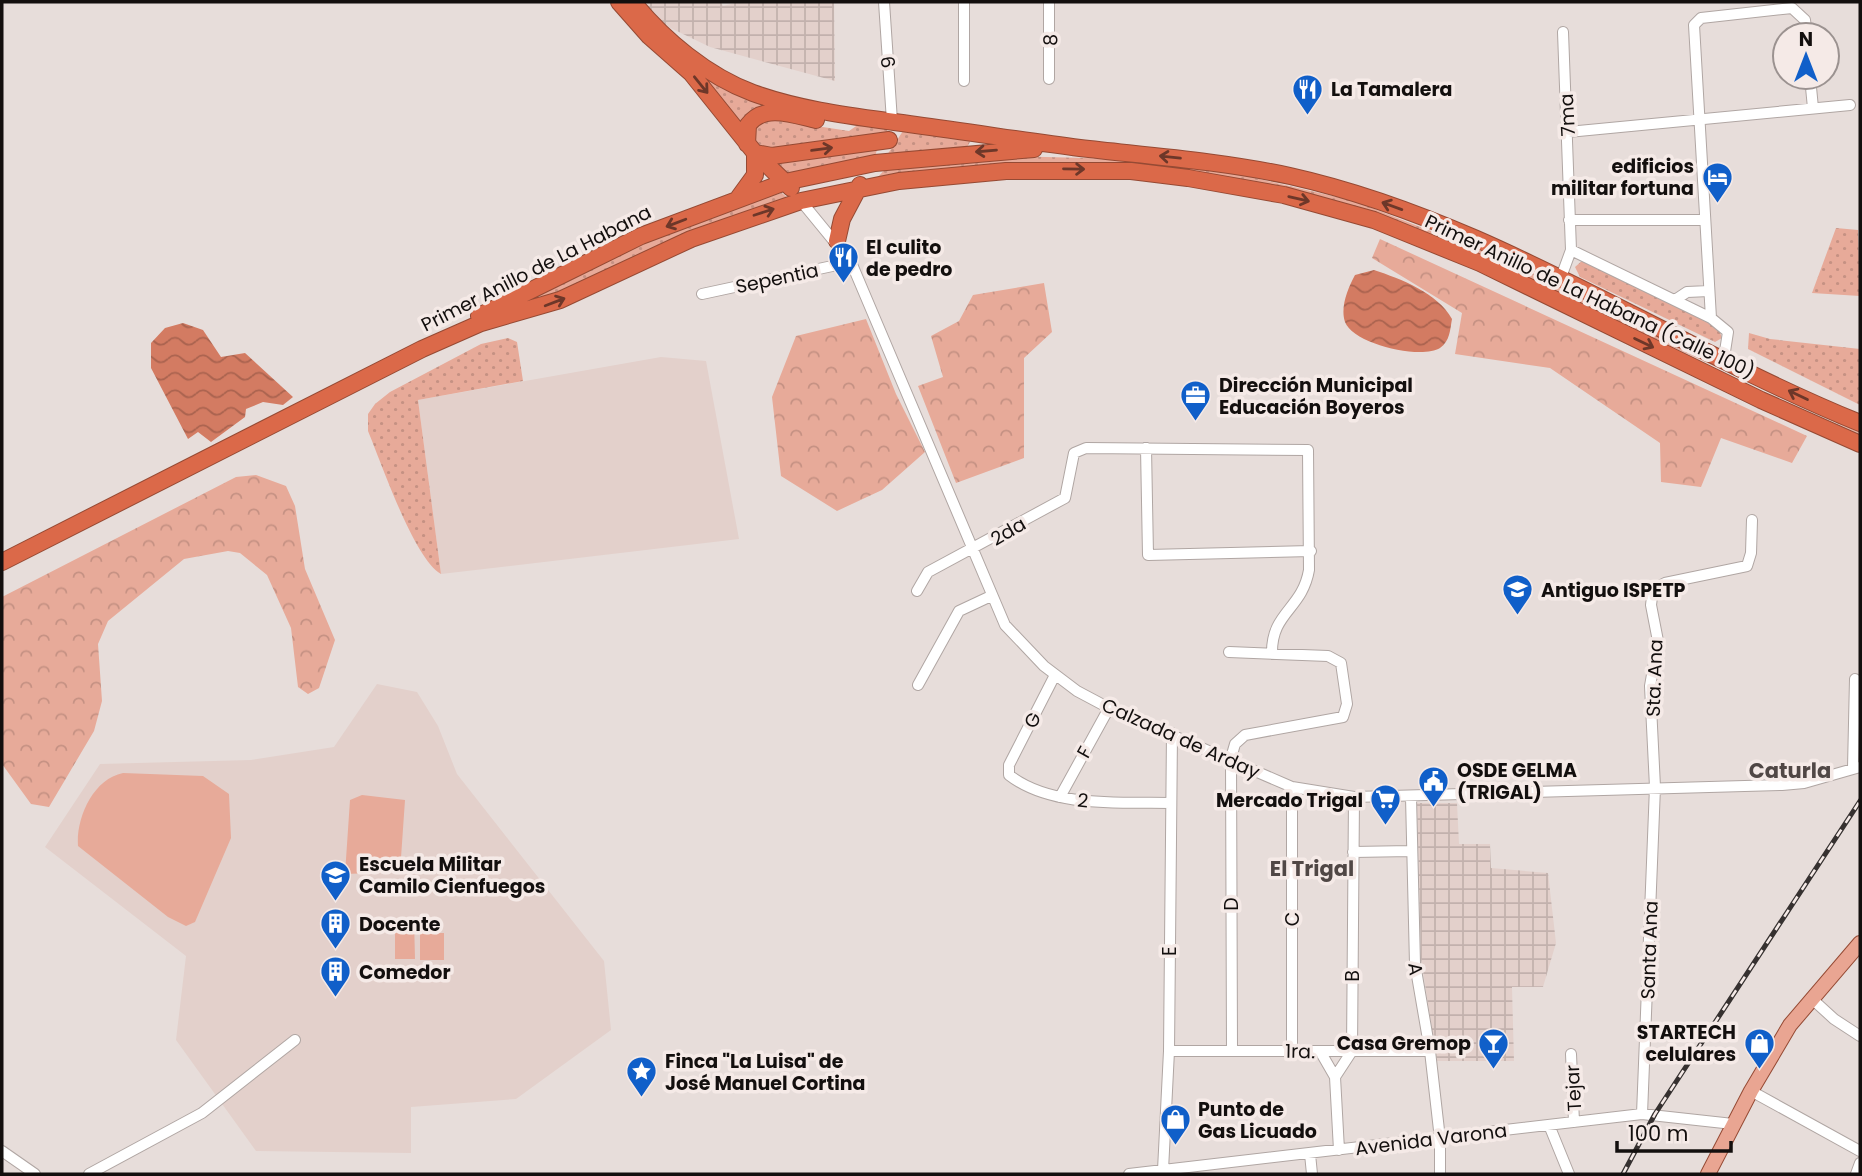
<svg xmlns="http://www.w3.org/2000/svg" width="1862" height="1176" font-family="Poppins,sans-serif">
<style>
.built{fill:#e3d0cb}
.industrial{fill:url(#industrial-grid)}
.grass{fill:url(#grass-dots)}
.forest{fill:url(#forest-crowns)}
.park{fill:#e7aa99}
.water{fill:url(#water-waves)}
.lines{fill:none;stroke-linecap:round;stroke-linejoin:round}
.minor-casing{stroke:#b0a6a3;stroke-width:12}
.major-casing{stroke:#954a34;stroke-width:16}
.highway-casing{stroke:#954a34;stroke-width:18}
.minor{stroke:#fff;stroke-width:10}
.major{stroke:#e9a592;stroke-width:14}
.highway{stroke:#db6949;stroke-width:16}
.rail-casing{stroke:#363130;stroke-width:5}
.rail{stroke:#f5eae7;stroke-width:2.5;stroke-dasharray:8;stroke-linecap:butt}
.oneway{stroke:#6d3729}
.labels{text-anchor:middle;stroke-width:7;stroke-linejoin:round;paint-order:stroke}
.street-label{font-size:19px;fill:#130f0e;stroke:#f5eae7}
.poi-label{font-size:19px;font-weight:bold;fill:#130f0e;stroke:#f5eae7;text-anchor:start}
.neighbourhood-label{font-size:21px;font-weight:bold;fill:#504745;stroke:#f5eae7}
</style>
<defs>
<pattern id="industrial-grid" width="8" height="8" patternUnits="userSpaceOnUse" patternTransform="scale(1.75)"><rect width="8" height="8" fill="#e3d0cb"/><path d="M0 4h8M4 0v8" fill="none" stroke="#c2b1ad"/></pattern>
<pattern id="grass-dots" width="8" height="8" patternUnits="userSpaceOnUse" patternTransform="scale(1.75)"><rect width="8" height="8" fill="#e7aa99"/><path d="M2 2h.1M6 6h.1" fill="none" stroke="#c59183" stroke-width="1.8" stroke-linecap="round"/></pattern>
<pattern id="forest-crowns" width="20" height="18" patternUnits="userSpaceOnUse" patternTransform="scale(1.75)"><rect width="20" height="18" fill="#e7aa99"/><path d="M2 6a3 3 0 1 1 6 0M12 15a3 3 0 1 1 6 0" fill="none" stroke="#c59183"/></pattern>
<pattern id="water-waves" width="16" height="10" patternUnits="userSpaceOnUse" patternTransform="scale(1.75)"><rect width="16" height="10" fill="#d37b62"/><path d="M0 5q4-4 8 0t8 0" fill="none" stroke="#aa634f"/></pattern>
</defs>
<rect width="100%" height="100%" fill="#e7ddda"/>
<path class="built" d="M661 357 706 361 739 539 441 574 418 400Z
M377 684 417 692 438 726 457 774 604 961 611 1030 516 1099 411 1107V1153L256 1151 176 1040 186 956 45 847 100 764 251 760 334 747Z"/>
<path class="industrial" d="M642 2H721L723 6 739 2H834L835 81 710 47 656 21Z
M1417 803H1457L1459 844H1490L1491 868 1548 873 1556 943 1543 987H1512L1514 1061H1437L1421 959Z"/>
<path class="grass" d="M650 27 785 109 740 129Z
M764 118 849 131 862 122 888 127 886 136 776 153 755 144 753 129Z
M905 128 970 139V142L967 147 887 155Z
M878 147 874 159 792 178 773 162Z
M1003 156 1125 159 1238 174 1354 201 1515 264 1860 428V434L1486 260 1238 179 879 176 887 167Z
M782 193 791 201 553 296H529C611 256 694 220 782 193Z
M1836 228 1858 230 1860 296 1812 293Z
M1583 260 1718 327 1722 338 1715 342 1580 277 1575 267Z
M1749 333 1770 339 1860 349V405L1748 349Z
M508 338 517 342 523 381 418 400 441 574C414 559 381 462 368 431V414L375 404 390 392 481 344Z"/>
<path class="forest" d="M1380 239 1807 436 1792 463 1721 438 1701 487 1661 482 1660 443 1550 368 1455 354 1462 313 1372 258Z
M1044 283 1052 332 1024 358V458L956 483 918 386 943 377 931 336 959 321 973 295Z
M866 319 896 394 925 452 882 490 837 511 781 476 772 397 796 336Z
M256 475 286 486 295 506 305 569 335 640 319 688 308 694 298 687 291 628 267 575 240 553 228 551 184 559 108 621 98 644 102 701 94 731 49 807 31 804 2 764V597L236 477Z"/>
<path class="park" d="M123 773 203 776 229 794 231 838 195 922 186 926 168 917 78 846C76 818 93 779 123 773Z
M362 795 405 800 400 872 345 874 350 800Z
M395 919H414L415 959H395Z
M420 933H444V960H420Z"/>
<path class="water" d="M1374 270C1401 279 1438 293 1452 319 1450 330 1450 341 1440 348 1421 360 1353 344 1345 322 1340 307 1348 288 1355 275Z
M183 323 203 330 221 357 245 353 293 397 283 405 263 402 246 409 245 417 211 442 198 432 188 439 151 368V343L165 328Z"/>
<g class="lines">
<defs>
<path id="minor" d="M884 2 892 121
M964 2V81
M1810 77 1813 108
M1049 79V2
M1568 132 1850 105
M801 201 851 262 1005 625 1044 666 1077 691 1109 708 1292 787 1354 797 1782 785 1804 783 1860 767
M1569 220H1704
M1571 250 1711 318 1728 332 1724 358
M1560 280 1571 250 1563 32
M702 294 851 262
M1675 300 1687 292 1709 291
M1711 318 1694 25 1701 18 1792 8 1805 20 1807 35
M1146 448 1148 555 1311 551
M917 591 928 572 1065 498 1074 453 1086 448 1308 450 1309 570C1302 610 1271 612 1272 654
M1229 652 1328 656 1341 663 1347 704 1343 717 1245 735 1235 744 1231 758 1232 1050
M1055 675 1009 765V775C1051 808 1121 802 1171 803
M918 685 959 611 991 596
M1853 768 1855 679
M1292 787V1051
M1060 797 1109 708
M1411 797 1415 964 1430 1051 1440 1139V1174
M1353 852 1411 851
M1811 998 1834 1019 1860 1036
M1169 1051H1430
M1320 1051 1335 1077
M1571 1054 1574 1122
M1751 1091 1860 1151
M1642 1114 1655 787 1650 686 1658 641 1651 605 1653 589 1665 583 1747 566 1751 553 1752 520
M1549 1125 1569 1174
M1339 1150 1335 1077 1352 1051 1354 797
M2 1151 35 1174
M1310 1154 1312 1174
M1163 1170 1169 1051 1172 733
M89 1174 202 1113 295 1040
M1129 1174 1642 1114 1733 1124
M1856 1174 1860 1163"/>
<path id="major" d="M1708 1174 1751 1091 1790 1025 1860 943"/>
<path id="highway" d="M619 2 649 36 691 73 755 153 791 188
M633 2C664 40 707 76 753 93 806 112 861 117 916 125 970 132 1025 141 1080 148 1150 156 1220 161 1290 176 1492 221 1670 346 1860 423
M747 144 748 125C764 103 794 115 816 120
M755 153 772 156 889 140
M739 197 755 175V153
M837 241 842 219 860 185
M479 316 641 236 785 182 875 163 1034 149
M2 562 422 349 481 323 560 300 691 239 801 201 899 181 1006 171H1131L1188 178 1284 195 1374 220 1480 263 1761 400 1860 444"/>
</defs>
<use href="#minor" class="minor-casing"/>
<use href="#major" class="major-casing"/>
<use href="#highway" class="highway-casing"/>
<use href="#minor" class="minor"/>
<use href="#major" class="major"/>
<use href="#highway" class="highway"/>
<defs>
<path id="rail" d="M1623 1174 1655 1114 1860 801"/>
</defs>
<use href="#rail" class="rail-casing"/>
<use href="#rail" class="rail"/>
</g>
<defs><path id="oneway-shaft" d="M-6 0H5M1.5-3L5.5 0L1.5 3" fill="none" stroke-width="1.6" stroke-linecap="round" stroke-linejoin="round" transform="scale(1.75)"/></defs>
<g class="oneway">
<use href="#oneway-shaft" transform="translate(701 85) rotate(51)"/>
<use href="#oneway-shaft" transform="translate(822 149) rotate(-8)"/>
<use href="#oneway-shaft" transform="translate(986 151) rotate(175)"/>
<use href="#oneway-shaft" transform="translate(1170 157) rotate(-174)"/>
<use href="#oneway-shaft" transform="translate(1074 169) rotate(1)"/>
<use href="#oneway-shaft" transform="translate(1299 199) rotate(13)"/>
<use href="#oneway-shaft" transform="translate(1392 206) rotate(-160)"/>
<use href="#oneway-shaft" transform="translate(764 212) rotate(-18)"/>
<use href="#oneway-shaft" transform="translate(676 223) rotate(159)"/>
<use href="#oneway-shaft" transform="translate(555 302) rotate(-21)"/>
<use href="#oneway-shaft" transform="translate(1644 343) rotate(26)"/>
<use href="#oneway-shaft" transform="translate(1798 395) rotate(-154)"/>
</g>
<defs>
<symbol id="restaurant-pin" viewBox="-11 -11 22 30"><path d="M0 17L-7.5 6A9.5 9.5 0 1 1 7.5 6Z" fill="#105fc9" stroke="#f5eae7"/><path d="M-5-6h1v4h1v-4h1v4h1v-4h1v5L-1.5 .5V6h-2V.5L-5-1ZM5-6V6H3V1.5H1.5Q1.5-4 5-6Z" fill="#fff"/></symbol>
<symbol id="hotel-pin" viewBox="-11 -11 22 30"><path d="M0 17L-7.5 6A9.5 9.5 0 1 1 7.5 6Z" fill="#105fc9" stroke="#f5eae7"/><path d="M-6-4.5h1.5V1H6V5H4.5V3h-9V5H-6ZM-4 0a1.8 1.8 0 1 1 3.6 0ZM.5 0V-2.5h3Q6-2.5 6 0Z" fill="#fff"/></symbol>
<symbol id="office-pin" viewBox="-11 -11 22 30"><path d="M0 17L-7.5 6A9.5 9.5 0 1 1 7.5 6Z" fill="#105fc9" stroke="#f5eae7"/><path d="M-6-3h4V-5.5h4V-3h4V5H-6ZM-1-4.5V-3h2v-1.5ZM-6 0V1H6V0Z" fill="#fff"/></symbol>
<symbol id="university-pin" viewBox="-11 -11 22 30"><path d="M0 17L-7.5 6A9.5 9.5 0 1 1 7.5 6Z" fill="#105fc9" stroke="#f5eae7"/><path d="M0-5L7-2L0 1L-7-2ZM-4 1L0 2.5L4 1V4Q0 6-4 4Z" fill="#fff"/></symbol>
<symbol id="civic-pin" viewBox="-11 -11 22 30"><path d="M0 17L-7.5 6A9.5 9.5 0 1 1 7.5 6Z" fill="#105fc9" stroke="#f5eae7"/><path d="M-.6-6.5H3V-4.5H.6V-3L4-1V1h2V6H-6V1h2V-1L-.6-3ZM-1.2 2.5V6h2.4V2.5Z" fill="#fff"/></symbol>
<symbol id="supermarket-pin" viewBox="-11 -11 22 30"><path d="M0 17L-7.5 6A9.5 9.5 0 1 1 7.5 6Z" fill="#105fc9" stroke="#f5eae7"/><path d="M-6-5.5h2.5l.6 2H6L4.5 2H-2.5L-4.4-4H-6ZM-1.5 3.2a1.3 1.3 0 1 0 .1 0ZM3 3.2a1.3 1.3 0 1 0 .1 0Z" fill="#fff"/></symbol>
<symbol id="school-pin" viewBox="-11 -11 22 30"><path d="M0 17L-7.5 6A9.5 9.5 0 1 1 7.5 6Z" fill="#105fc9" stroke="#f5eae7"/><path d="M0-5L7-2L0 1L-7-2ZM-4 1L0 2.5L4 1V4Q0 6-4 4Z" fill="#fff"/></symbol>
<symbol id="building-pin" viewBox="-11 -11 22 30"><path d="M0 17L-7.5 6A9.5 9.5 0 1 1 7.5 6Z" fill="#105fc9" stroke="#f5eae7"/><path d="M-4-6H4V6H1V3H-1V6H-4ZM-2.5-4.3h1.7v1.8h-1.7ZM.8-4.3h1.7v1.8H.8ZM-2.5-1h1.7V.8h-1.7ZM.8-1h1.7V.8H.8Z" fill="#fff"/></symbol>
<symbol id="bar-pin" viewBox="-11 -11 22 30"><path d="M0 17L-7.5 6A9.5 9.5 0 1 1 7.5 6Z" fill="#105fc9" stroke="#f5eae7"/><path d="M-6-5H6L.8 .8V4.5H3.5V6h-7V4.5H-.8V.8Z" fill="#fff"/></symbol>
<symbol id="shop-pin" viewBox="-11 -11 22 30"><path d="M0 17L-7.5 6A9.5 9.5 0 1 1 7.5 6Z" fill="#105fc9" stroke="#f5eae7"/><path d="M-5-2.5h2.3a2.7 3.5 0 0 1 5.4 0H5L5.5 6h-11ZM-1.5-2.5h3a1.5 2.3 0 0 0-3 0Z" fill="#fff"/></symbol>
<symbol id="sight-pin" viewBox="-11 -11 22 30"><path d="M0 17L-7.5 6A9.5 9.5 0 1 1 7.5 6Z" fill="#105fc9" stroke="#f5eae7"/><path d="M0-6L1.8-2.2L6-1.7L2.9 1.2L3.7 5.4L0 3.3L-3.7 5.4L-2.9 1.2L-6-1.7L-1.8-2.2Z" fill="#fff"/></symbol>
</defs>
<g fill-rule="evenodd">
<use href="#restaurant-pin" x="1290" y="72" width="35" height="47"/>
<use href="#hotel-pin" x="1700" y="160" width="35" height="47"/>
<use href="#restaurant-pin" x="826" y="240" width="35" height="47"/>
<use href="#office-pin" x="1178" y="378" width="35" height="47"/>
<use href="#university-pin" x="1500" y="572" width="35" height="47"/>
<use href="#civic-pin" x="1416" y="764" width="35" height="47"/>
<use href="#supermarket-pin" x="1368" y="782" width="35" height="47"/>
<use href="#school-pin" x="318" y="858" width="35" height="47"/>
<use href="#building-pin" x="318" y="906" width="35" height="47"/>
<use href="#building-pin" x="318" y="954" width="35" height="47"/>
<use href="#bar-pin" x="1476" y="1026" width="35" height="47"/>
<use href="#shop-pin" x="1742" y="1026" width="35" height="47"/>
<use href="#sight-pin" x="624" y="1054" width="35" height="47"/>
<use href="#shop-pin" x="1158" y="1102" width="35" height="47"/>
</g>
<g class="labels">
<g class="street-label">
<text transform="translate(1050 40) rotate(-89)" y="7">8</text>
<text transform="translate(888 62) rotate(82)" y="7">6</text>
<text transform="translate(1567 115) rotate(-93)" y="7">7ma</text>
<text transform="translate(536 268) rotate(-27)" y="7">Primer Anillo de La Habana</text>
<text transform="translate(777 278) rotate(-12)" y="7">Sepentia</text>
<text transform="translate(1590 296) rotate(25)" y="7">Primer Anillo de La Habana (Calle 100)</text>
<text transform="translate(1008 531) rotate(-30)" y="7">2da</text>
<text transform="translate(1654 678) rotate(-88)" y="7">Sta. Ana</text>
<text transform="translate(1032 720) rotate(-63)" y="7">G</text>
<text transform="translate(1181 738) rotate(24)" y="7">Calzada de Arday</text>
<text transform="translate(1084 752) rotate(-61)" y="7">F</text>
<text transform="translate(1083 800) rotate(6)" y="7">2</text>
<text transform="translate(1231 904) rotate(-90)" y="7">D</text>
<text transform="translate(1292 919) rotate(-90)" y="7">C</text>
<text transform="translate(1649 950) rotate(-88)" y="7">Santa Ana</text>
<text transform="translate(1169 951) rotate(-90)" y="7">E</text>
<text transform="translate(1416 969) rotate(83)" y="7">A</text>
<text transform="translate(1352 976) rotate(-90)" y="7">B</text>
<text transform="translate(1300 1051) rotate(1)" y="7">1ra.</text>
<text transform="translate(1573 1088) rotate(-93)" y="7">Tejar</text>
<text transform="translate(1431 1139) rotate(-7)" y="7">Avenida Varona</text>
</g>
<g class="poi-label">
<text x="1331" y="96">La Tamalera</text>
<text x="1694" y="173" text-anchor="end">edificios<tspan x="1694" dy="22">militar fortuna</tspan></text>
<text x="866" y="254">El culito<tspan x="866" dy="22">de pedro</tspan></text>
<text x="1219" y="392">Dirección Municipal<tspan x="1219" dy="22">Educación Boyeros</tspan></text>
<text x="1541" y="597">Antiguo ISPETP</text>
<text x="1457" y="777">OSDE GELMA<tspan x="1457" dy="22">(TRIGAL)</tspan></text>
<text x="1363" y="807" text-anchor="end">Mercado Trigal</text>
<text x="359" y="871">Escuela Militar<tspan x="359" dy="22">Camilo Cienfuegos</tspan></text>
<text x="359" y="931">Docente</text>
<text x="359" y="979">Comedor</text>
<text x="1736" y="1039" text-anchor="end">STARTECH<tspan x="1736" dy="22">celulares</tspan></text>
<text x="1471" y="1050" text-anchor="end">Casa Gremop</text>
<text x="665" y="1068">Finca "La Luisa" de<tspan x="665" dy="22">José Manuel Cortina</tspan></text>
<text x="1198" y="1116">Punto de<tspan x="1198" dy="22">Gas Licuado</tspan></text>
</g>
<g class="neighbourhood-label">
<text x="1790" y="778">Caturla</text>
<text x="1312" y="876">El Trigal</text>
</g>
</g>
<rect width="1862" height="1176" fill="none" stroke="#130f0e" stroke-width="7"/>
<g transform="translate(1806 56)"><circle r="33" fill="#f5eae7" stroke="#9b9290" stroke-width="2"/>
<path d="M0-5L12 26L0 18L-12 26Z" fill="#105fc9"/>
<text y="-10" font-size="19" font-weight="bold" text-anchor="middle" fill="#130f0e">N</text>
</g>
<path d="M1617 1141v10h114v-10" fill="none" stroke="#130f0e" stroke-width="3.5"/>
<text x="1628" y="1141" font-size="21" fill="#130f0e" stroke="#f5eae7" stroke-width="5" paint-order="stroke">100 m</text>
</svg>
